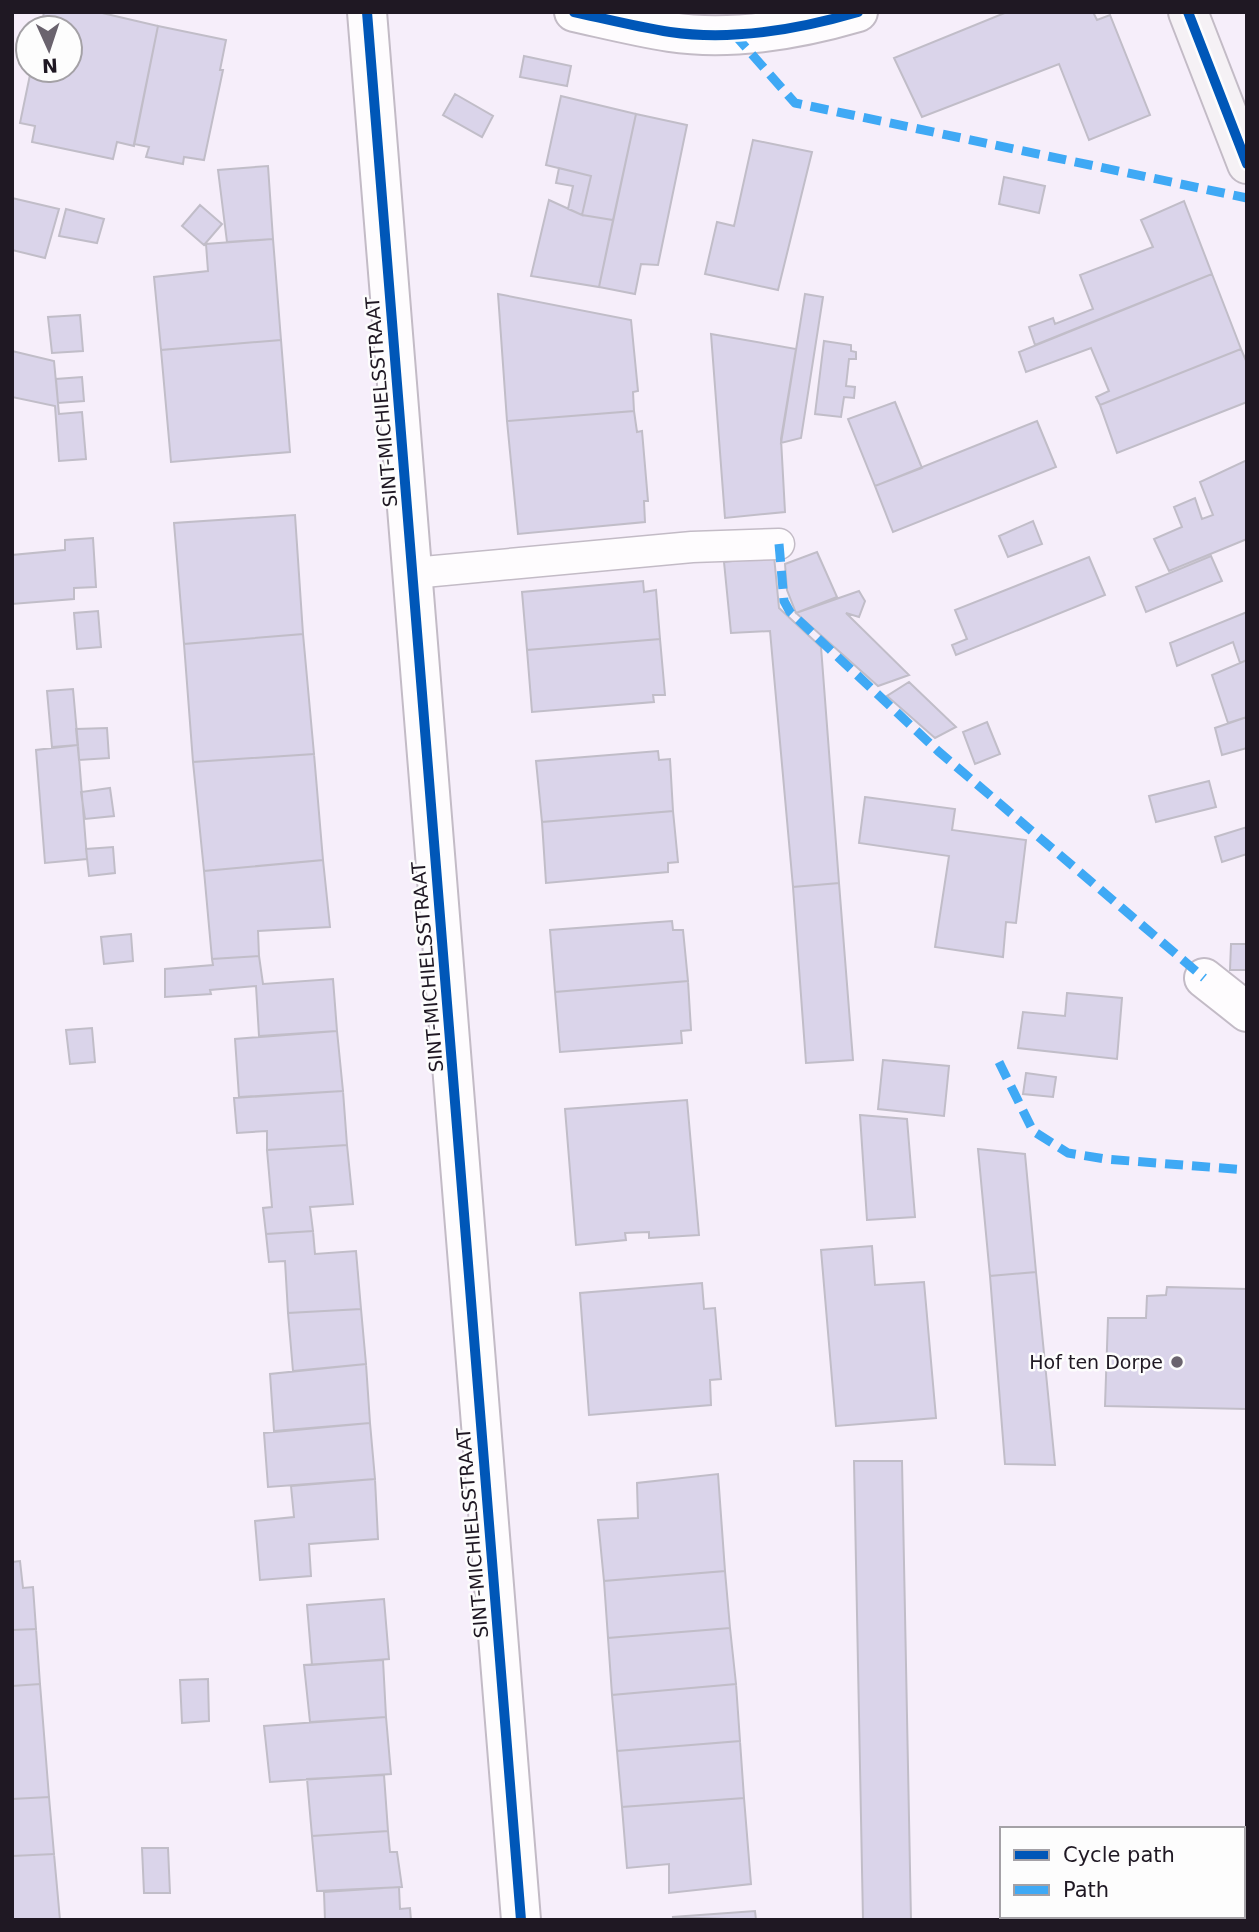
<svg xmlns="http://www.w3.org/2000/svg" width="1259" height="1932" font-family="'DejaVu Sans',sans-serif">
<style>
.building{fill:#dad4ea;stroke:#c1bdc8;stroke-width:2}
.lines{fill:none;stroke-linecap:round;stroke-linejoin:round}
.lane-casing{stroke:#c3bbc6;stroke-width:33}
.street-casing{stroke:#c3bbc6;stroke-width:42}
.secondary-casing{stroke:#c3bbc6;stroke-width:42}
.lane{stroke:#fefcfe;stroke-width:30}
.street{stroke:#fefcfe;stroke-width:38}
.secondary{stroke:#f5f1f5;stroke-width:38}
.quiet{stroke:#3fa9f5;stroke-width:9;stroke-dasharray:18 9;stroke-linecap:butt}
.cycleway-casing{stroke:#fdfdfd;stroke-width:15}
.cycleway{stroke:#0057b8;stroke-width:10}
.poi-dot{fill:#6a636e;stroke:#fdfdfd;stroke-width:2.5}
.labels{text-anchor:middle;stroke-width:5;stroke-linejoin:round;paint-order:stroke}
.street-label{font-size:19px;fill:#1f1823;stroke:#fdfdfd}
.poi-label{font-size:19px;fill:#1f1823;stroke:#fdfdfd;text-anchor:end}
</style>
<rect width="100%" height="100%" fill="#f6eefa"/>
<path class="building" d="M44 12H98L158 26 134 146 117 142 113 159 32 142 35 126 20 123 31 70H70V28H41Z
M1007 12H1093L1097 20 1110 15 1150 115 1089 140 1059 64 922 117 894 58Z
M158 26 226 40 220 70H223L204 160 184 157 183 164 146 157 149 147 134 144Z
M524 56 571 66 567 86 520 77Z
M455 94 493 116 482 137 443 115Z
M561 96 636 114 613 220 582 215 591 176 546 165Z
M636 114 687 125 658 265 641 264 635 294 599 287Z
M753 140 812 152 778 290 705 274 717 222 734 226Z
M268 166 273 239 227 242 218 170Z
M559 168 591 176 582 215 568 209 573 186 556 183Z
M1004 177 1045 186 1039 213 999 204Z
M12 198 59 209 45 258 12 250Z
M549 200 582 215 613 220 599 287 531 276Z
M1184 201 1212 274 1035 345 1029 327 1053 318 1055 324 1093 309 1080 275 1153 247 1141 220Z
M200 205 222 224 204 245 182 226Z
M66 209 104 219 97 243 59 236Z
M273 239 281 340 161 350 154 277 208 271 206 244Z
M1212 274 1241 349 1100 405 1096 397 1109 391 1091 348 1026 372 1019 352Z
M498 294 631 320 638 391 633 392 634 411 507 421Z
M805 294 823 297 801 438 781 443Z
M80 315 83 351 52 353 48 317Z
M711 334 796 349 781 439 785 512 725 518Z
M281 340 290 452 171 462 161 350Z
M824 341 851 345V351L856 352V359H849L846 386 855 387 854 398 844 397 841 417 815 414Z
M1241 349 1247 363V402L1117 453 1100 405Z
M12 351 54 361 59 414 82 412 86 459 59 461 55 406 12 397Z
M82 377 84 401 58 403 56 379Z
M895 402 922 468 875 486 848 419Z
M634 411 637 432 642 431 648 501H644L645 522 518 534 507 421Z
M1037 421 1056 467 893 532 875 486Z
M1247 460V539L1169 571 1154 539 1182 527 1174 507 1195 498 1202 519 1213 515 1200 482Z
M295 515 303 634 184 644 174 523Z
M1033 521 1042 544 1008 557 999 536Z
M93 538 96 587 74 588V599L12 604V555L65 550V540Z
M817 552 837 597 796 613 787 590 785 564Z
M774 556 779 608 821 647 839 883 793 887 770 631 731 633 724 562Z
M1211 556 1222 581 1146 612 1136 587Z
M1089 557 1105 595 956 655 952 645 967 639 955 610Z
M643 581 644 592 656 590 660 639 527 650 522 592Z
M859 591 865 601 859 617 846 613 909 675 878 686 796 613Z
M98 611 101 647 77 649 74 613Z
M1247 612V660L1240 663 1233 642 1177 666 1170 643Z
M303 634 314 754 193 762 184 644Z
M660 639 665 695H653L654 702 532 712 527 650Z
M1247 660V717L1228 723 1212 675Z
M909 682 956 727 935 738 887 696Z
M73 689 78 745 52 747 47 691Z
M1247 717V748L1222 755 1215 728Z
M987 722 1000 754 975 764 963 732Z
M107 728 109 758 79 760 76 729Z
M78 745 87 859 45 863 36 750Z
M658 751 659 760 670 759 673 811 542 822 536 761Z
M314 754 323 860 204 871 193 762Z
M1209 781 1216 807 1156 822 1149 796Z
M110 788 114 816 85 819 81 792Z
M865 797 955 809 952 830 1026 840 1016 923 1006 922 1003 957 935 947 949 856 859 843Z
M673 811 678 862 668 863V872L546 883 542 822Z
M1247 827V854L1222 862 1215 837Z
M113 847 115 873 89 876 86 849Z
M323 860 330 927 258 931 259 956 212 959 204 871Z
M839 883 853 1060 806 1063 793 887Z
M672 921 673 930H683L688 981 555 992 550 930Z
M131 934 133 961 104 964 101 937Z
M1231 944H1247V970H1230Z
M259 956 263 984 333 979 337 1031 259 1036 256 986 210 990 211 994 165 997V969L213 965 212 959Z
M688 981 691 1030 681 1031 682 1043 560 1052 555 992Z
M1067 993 1122 998 1117 1059 1018 1048 1023 1012 1065 1016Z
M92 1028 95 1062 70 1064 66 1030Z
M337 1031 343 1091 239 1097 235 1039Z
M883 1060 949 1066 944 1116 878 1109Z
M1026 1073 1056 1077 1053 1097 1023 1094Z
M343 1091 347 1145 267 1150V1131L237 1133 234 1098Z
M687 1100 699 1235 649 1238V1232L625 1233 626 1240 576 1245 565 1109Z
M860 1115 907 1119 915 1217 867 1220Z
M347 1145 353 1204 310 1207 313 1231 266 1234 263 1208 272 1207 267 1150Z
M978 1149 1025 1154 1036 1272 990 1276Z
M313 1231 315 1254 356 1251 361 1309 288 1313 285 1261 269 1262 266 1234Z
M872 1246 875 1285 924 1282 936 1418 836 1426 821 1250Z
M1036 1272 1055 1465 1005 1464 990 1276Z
M702 1283 704 1309 715 1308 721 1379 710 1380 711 1405 589 1415 580 1293Z
M1167 1287 1247 1289V1409L1105 1406 1108 1318H1146L1147 1296 1166 1295Z
M361 1309 366 1364 293 1371 288 1313Z
M366 1364 370 1423 274 1431 270 1374Z
M370 1423 375 1479 268 1487 264 1433Z
M854 1461H902L911 1920H863Z
M718 1474 725 1571 604 1581 598 1520 638 1518 637 1483Z
M375 1479 378 1539 309 1544 311 1576 260 1580 255 1521 294 1517 291 1486Z
M20 1561 23 1588 33 1587 36 1629 12 1630V1562Z
M725 1571 730 1628 608 1638 604 1581Z
M384 1599 389 1659 312 1665 307 1605Z
M730 1628 736 1684 612 1695 608 1638Z
M36 1629 40 1684 12 1686V1630Z
M383 1660 386 1717 310 1722 304 1665Z
M208 1679 209 1721 182 1723 180 1680Z
M40 1684 49 1797 12 1799V1686Z
M736 1684 740 1741 617 1751 612 1695Z
M386 1717 391 1774 270 1782 264 1726Z
M740 1741 744 1798 622 1807 617 1751Z
M384 1775 388 1831 312 1836 307 1779Z
M49 1797 54 1854 12 1856V1799Z
M744 1798 751 1884 669 1893V1864L627 1868 622 1807Z
M388 1831 390 1852H397L402 1887 317 1891 312 1836Z
M142 1848H168L170 1893H144Z
M54 1854 60 1920H12V1856Z
M399 1887 400 1909 410 1908 411 1920H325L324 1892Z
M755 1911 756 1920 672 1917Z"/>
<g class="lines">
<defs>
<path id="lane" d="M413 573 692 547 779 544"/>
<path id="street" d="M367 12 521 1920
M574 12C606 19 638 27 670 32 731 41 800 29 858 12
M1204 978 1247 1012"/>
<path id="secondary" d="M1188 12 1247 164"/>
</defs>
<use href="#lane" class="lane-casing"/>
<use href="#street" class="street-casing"/>
<use href="#secondary" class="secondary-casing"/>
<use href="#lane" class="lane"/>
<use href="#street" class="street"/>
<use href="#secondary" class="secondary"/>
<path class="quiet" d="M734 34 795 103 1247 198
M779 544 784 601 790 612 938 751 1204 978
M999 1062 1033 1131 1068 1153 1105 1159 1247 1170"/>
<defs>
<path id="cycleway" d="M367 12 521 1920
M574 12C606 19 638 27 670 32 731 41 800 29 858 12
M1188 12 1247 164"/>
</defs>
<use href="#cycleway" class="cycleway-casing"/>
<use href="#cycleway" class="cycleway"/>
</g>
<circle class="poi-dot" cx="1177" cy="1362" r="7"/>
<g class="labels">
<g class="street-label">
<text transform="translate(381 402) rotate(-95)" y="7">SINT-MICHIELSSTRAAT</text>
<text transform="translate(427 967) rotate(-95)" y="7">SINT-MICHIELSSTRAAT</text>
<text transform="translate(472 1533) rotate(-95)" y="7">SINT-MICHIELSSTRAAT</text>
</g>
<g class="poi-label">
<text x="1163" y="1369">Hof ten Dorpe</text>
</g>
</g>
<rect width="1259" height="1932" fill="none" stroke="#1f1823" stroke-width="28"/>
<rect x="1000" y="1827" width="245" height="91" fill="#fdfdfd" stroke="#a4a1a6" stroke-width="2"/>
<rect x="1014" y="1850" width="35" height="10" fill="#0057b8" stroke="#a4a1a6" stroke-width="2"/>
<text x="1063" y="1862" font-size="21" fill="#1f1823">Cycle path</text>
<rect x="1014" y="1885" width="35" height="10" fill="#3fa9f5" stroke="#a4a1a6" stroke-width="2"/>
<text x="1063" y="1897" font-size="21" fill="#1f1823">Path</text>
<g transform="translate(49 49) rotate(177)"><circle r="33" fill="#fdfdfd" stroke="#a4a1a6" stroke-width="2"/>
<path d="M0-5L12 26L0 18L-12 26Z" fill="#6a636e"/>
<text y="-10" font-size="19" font-weight="bold" text-anchor="middle" fill="#1f1823">N</text>
</g>
</svg>
